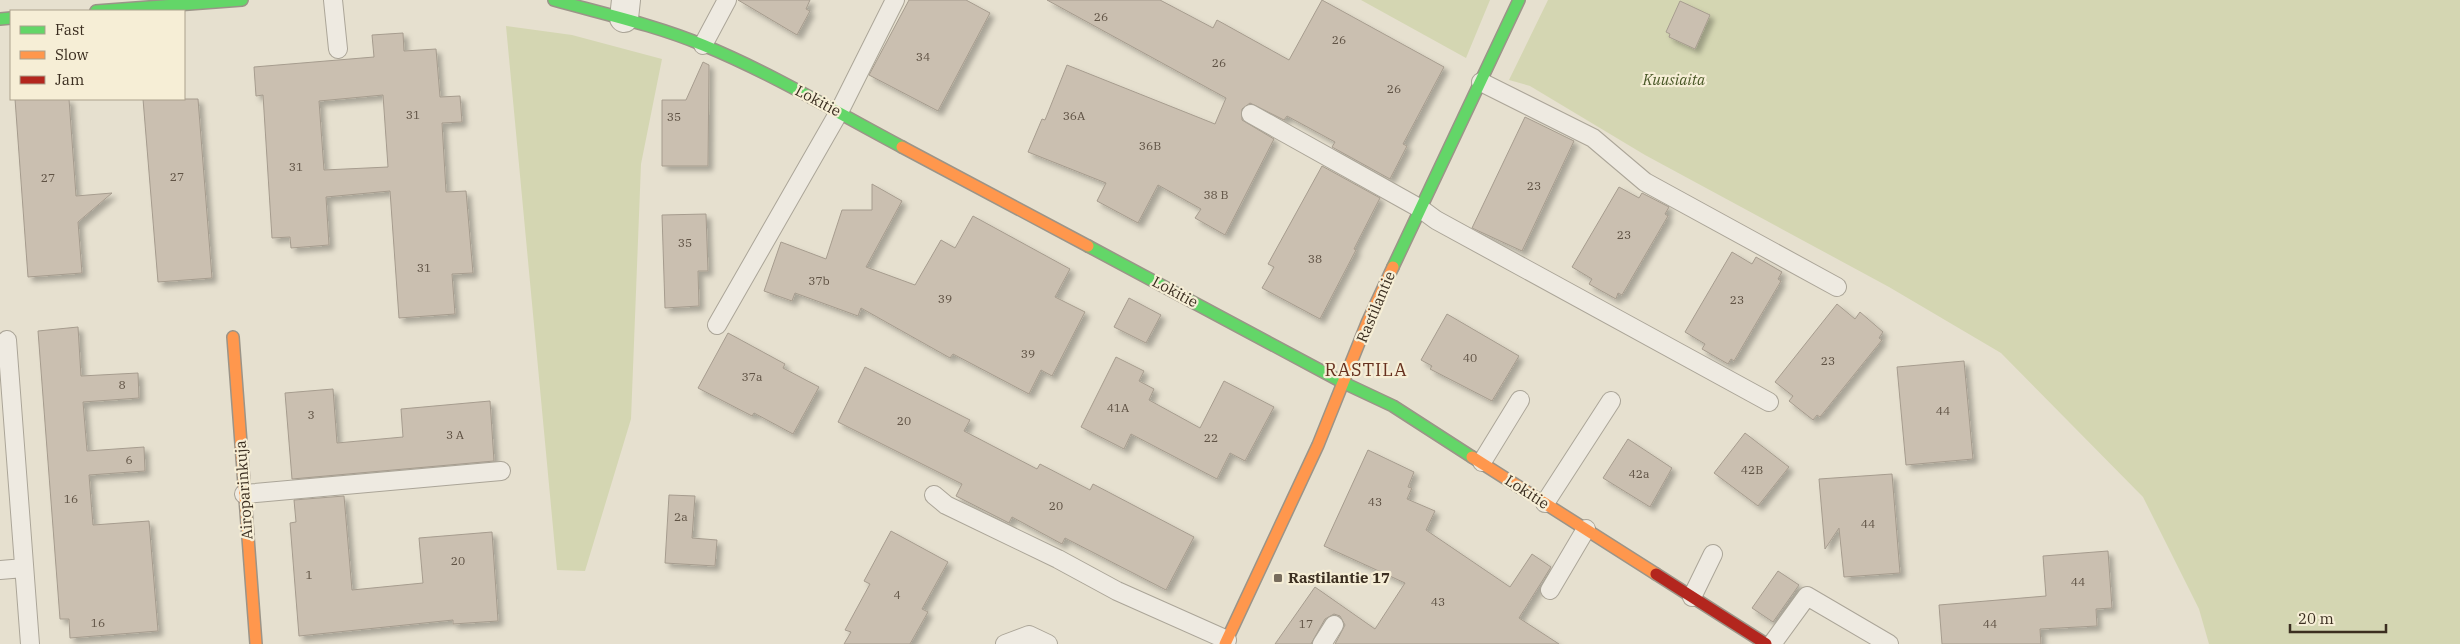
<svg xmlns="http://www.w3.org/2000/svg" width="2460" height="644" font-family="'IBM Plex Serif',serif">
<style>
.green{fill:#d4d6b2}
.building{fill:#cabfb0;stroke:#a69c8e;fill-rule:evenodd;filter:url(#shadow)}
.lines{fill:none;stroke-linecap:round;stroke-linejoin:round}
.lane-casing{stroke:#aba598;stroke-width:20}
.street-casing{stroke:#aba598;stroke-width:30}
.fast-casing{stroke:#9b9488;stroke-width:14}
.slow-casing{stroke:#9b9488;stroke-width:14}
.jam-casing{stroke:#9b9488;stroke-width:14}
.lane{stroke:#eeeae1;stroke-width:18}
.street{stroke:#eeeae1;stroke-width:28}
.fast{stroke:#63d668;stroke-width:11}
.slow{stroke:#ff974d;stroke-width:11}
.jam{stroke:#b3261e;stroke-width:11}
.poi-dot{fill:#776c5d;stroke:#f6eed6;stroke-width:2}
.labels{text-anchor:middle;stroke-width:4.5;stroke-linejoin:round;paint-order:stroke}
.number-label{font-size:12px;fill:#5f5244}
.park-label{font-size:15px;font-style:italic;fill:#485726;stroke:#f6eed6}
.street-label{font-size:15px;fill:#3b2e20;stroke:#f6eed6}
.poi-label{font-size:15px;font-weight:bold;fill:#3b2e20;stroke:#f6eed6;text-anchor:start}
.quarter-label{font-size:18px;letter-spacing:1px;fill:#67311f;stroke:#f6eed6}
</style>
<defs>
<filter id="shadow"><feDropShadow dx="4.5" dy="4.5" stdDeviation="2.5" flood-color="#0004"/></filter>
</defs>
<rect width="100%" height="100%" fill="#e6e0cf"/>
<path class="green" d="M1361 0H1490L1466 58Z
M1548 0H2460V644H2209L2199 609 2143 497 2001 353 1889 287 1645 155 1530 86 1509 80Z
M506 26 572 35 662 59 641 164 631 419 585 571 557 570Z"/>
<path class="building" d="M738 0H810L806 9 810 11 797 35Z
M909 0H966L990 13 938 111 869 75Z
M1047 0H1160L1213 28 1217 20 1289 60 1322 0 1444 67 1403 144 1407 146 1390 179 1332 147 1335 142 1287 116 1284 120 1250 103 1242 109V120L1274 139 1225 235 1195 218 1201 209 1158 185 1138 223 1097 201 1106 183 1028 152 1042 119 1045 120 1067 65 1215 124 1226 98Z
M1680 1 1710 15 1695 49 1669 37 1670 34 1666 32Z
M403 33 404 51 436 49 440 97 460 96 462 122 442 123 446 192 466 191 473 273 452 274 455 314 399 318 390 191 326 197 329 245 291 248 290 237 272 238 263 95 256 96 254 67 374 57 372 35ZM383 95 388 167 324 170 319 101Z
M703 62 709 65 708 166H662V100H686Z
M15 99H69L76 196 112 193 78 222 82 273 28 277Z
M143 99H198L212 278 158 282Z
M1525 117 1574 141 1522 251 1472 228Z
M1322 166 1380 198 1354 249 1356 250 1320 319 1262 288 1274 267 1268 264Z
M872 184 902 201 866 267 915 285 941 240 955 248 973 216 1070 269 1055 297 1085 312 1052 376 1041 370 1029 394 953 354 950 358 861 308 858 316 795 293 792 301 764 291 781 242 826 259 842 210H872Z
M1619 187 1639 198 1642 193 1669 207 1665 214 1668 216 1622 295 1618 293 1616 299 1589 284 1592 279 1572 267Z
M706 214 708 271H698L699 306 665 308 662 215Z
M1732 252 1752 264 1756 257 1782 272 1778 279 1781 281 1734 361 1731 359 1728 364 1702 349 1705 344 1685 332Z
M1129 298 1161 315 1146 343 1114 327Z
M1837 304 1855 319 1860 312 1883 332 1879 338 1882 340 1820 417 1817 415 1813 420 1789 401 1793 396 1775 382Z
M1447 314 1519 356 1492 401 1430 369 1432 366 1421 360Z
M78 327 81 376 138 373 139 398 83 402 87 451 144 447 145 471 89 475 93 525 149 521 158 631 70 638 69 619H60L38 331Z
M728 333 785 364 783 368 819 387 793 434 754 413 752 416 698 388Z
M1116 357 1144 371 1139 381 1154 389 1149 400 1200 428 1224 381 1274 407 1245 461 1230 453 1217 479 1131 434 1124 449 1081 427Z
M1964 361 1973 459 1906 465 1897 367Z
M865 367 970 420 964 431 1037 469 1040 464 1090 490 1093 484 1194 537 1166 590 1065 538 1062 544 1012 517 1009 523 956 496 962 484 838 422Z
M333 389 337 443 403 437 401 409 490 401 494 461 292 479 285 393Z
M1745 433 1789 467 1758 506 1714 473Z
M1628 439 1672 468 1650 507 1603 478Z
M1368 450 1414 472 1408 487 1412 488 1407 499 1435 511 1426 530 1510 587 1532 554 1551 567 1519 618 1559 644H1335L1345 625 1340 616 1334 614 1325 619 1311 644H1275L1315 587 1375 629 1405 583 1324 546Z
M1892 474 1900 573 1844 577 1839 528 1825 549 1819 479Z
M669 495 695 496 692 538 717 540 715 566 665 563Z
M344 496 352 590 423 583 419 538 492 532 498 621 453 624V620L299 636 290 523 296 522 294 500Z
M891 531 948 562 922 609 928 612 910 644H844L851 632 845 630 870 584 864 581Z
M2108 551 2112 608 2096 609 2097 626 2040 629 2041 644H1942L1939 605 2046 596 2043 556Z
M1778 571 1799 585 1773 622 1752 608Z"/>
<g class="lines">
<defs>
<path id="lane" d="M333 0 338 49
M703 45 727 0
M1481 82 1593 138 1645 182 1837 287
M1251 114 1421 209 1436 220 1769 402
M717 325 839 112 895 0
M7 340 30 644
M1482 462 1520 400
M244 494 501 471
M934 495 946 505 1058 559 1117 591 1227 640
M1545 503 1611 401
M0 570 24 568
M1550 590 1586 529
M1692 597 1713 554
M1005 644 1029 635 1048 644
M1322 644 1334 625
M1772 644 1807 596 1889 644"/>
<path id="street" d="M624 18 626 0"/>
<path id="fast" d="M554 0C604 14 655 25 703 45 771 73 836 112 902 147
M96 11 242 0
M0 19 11 18
M1088 246 1344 383 1393 406 1472 457
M1393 267 1519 0"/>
<path id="slow" d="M902 147 1088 246
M233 337 256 644
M1472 457 1656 574
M1225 644 1318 445 1367 323 1393 267"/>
<path id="jam" d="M1656 574 1766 644"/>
</defs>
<use href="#lane" class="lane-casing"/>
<use href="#street" class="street-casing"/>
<use href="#fast" class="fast-casing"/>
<use href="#slow" class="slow-casing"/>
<use href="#jam" class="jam-casing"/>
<use href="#lane" class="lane"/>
<use href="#street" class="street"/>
<use href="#fast" class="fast"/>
<use href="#slow" class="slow"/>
<use href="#jam" class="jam"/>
</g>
<rect class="poi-dot" x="1273" y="573" width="10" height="10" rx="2.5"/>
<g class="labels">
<g class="number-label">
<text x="1101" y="21">26</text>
<text x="1339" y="44">26</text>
<text x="923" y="61">34</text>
<text x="1219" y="67">26</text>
<text x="1394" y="93">26</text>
<text x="413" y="119">31</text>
<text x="1074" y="120">36A</text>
<text x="674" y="121">35</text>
<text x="1150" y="150">36B</text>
<text x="296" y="171">31</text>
<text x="177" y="181">27</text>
<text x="48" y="182">27</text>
<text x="1534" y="190">23</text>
<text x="1216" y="199">38 B</text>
<text x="1624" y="239">23</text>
<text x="685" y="247">35</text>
<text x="1315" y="263">38</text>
<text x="424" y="272">31</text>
<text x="819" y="285">37b</text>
<text x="945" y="303">39</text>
<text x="1737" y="304">23</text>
<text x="1028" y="358">39</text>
<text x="1470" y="362">40</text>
<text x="1828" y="365">23</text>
<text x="752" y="381">37a</text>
<text x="122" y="389">8</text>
<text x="1118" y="412">41A</text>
<text x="1943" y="415">44</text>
<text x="311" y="419">3</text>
<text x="904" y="425">20</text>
<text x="455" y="439">3 A</text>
<text x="1211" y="442">22</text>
<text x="129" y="464">6</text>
<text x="1752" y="474">42B</text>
<text x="1639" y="478">42a</text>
<text x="71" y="503">16</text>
<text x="1375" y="506">43</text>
<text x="1056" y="510">20</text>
<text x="681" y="521">2a</text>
<text x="1868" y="528">44</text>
<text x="458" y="565">20</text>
<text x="309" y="579">1</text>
<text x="2078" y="586">44</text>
<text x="897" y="599">4</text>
<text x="1438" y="606">43</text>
<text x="98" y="627">16</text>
<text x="1306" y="628">17</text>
<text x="1990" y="628">44</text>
</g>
<g class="park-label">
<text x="1674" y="85">Kuusiaita</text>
</g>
<g class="street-label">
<text transform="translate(818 101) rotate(28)" y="5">Lokitie</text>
<text transform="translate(1175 292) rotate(28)" y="5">Lokitie</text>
<text transform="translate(1376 307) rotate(-67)" y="5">Rastilantie</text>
<text transform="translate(244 490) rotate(-94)" y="5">Airoparinkuja</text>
<text transform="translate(1527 492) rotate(33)" y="5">Lokitie</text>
</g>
<g class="poi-label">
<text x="1288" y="583">Rastilantie 17</text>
</g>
<g class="quarter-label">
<text x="1366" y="376">RASTILA</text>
</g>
</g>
<rect x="10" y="10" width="175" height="90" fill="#f6eed6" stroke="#aba18d"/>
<rect x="20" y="26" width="25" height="8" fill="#63d668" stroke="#aba18d"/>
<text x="55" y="35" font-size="15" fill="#3b2e20">Fast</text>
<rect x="20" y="51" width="25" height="8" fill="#ff974d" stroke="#aba18d"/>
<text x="55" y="60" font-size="15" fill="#3b2e20">Slow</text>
<rect x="20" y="76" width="25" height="8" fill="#b3261e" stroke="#aba18d"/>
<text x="55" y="85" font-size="15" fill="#3b2e20">Jam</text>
<path d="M2290 624v8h96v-8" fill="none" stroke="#3b2e20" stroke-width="2.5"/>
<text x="2298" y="624" font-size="15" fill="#3b2e20" stroke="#f6eed6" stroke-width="4" paint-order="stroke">20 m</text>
</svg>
